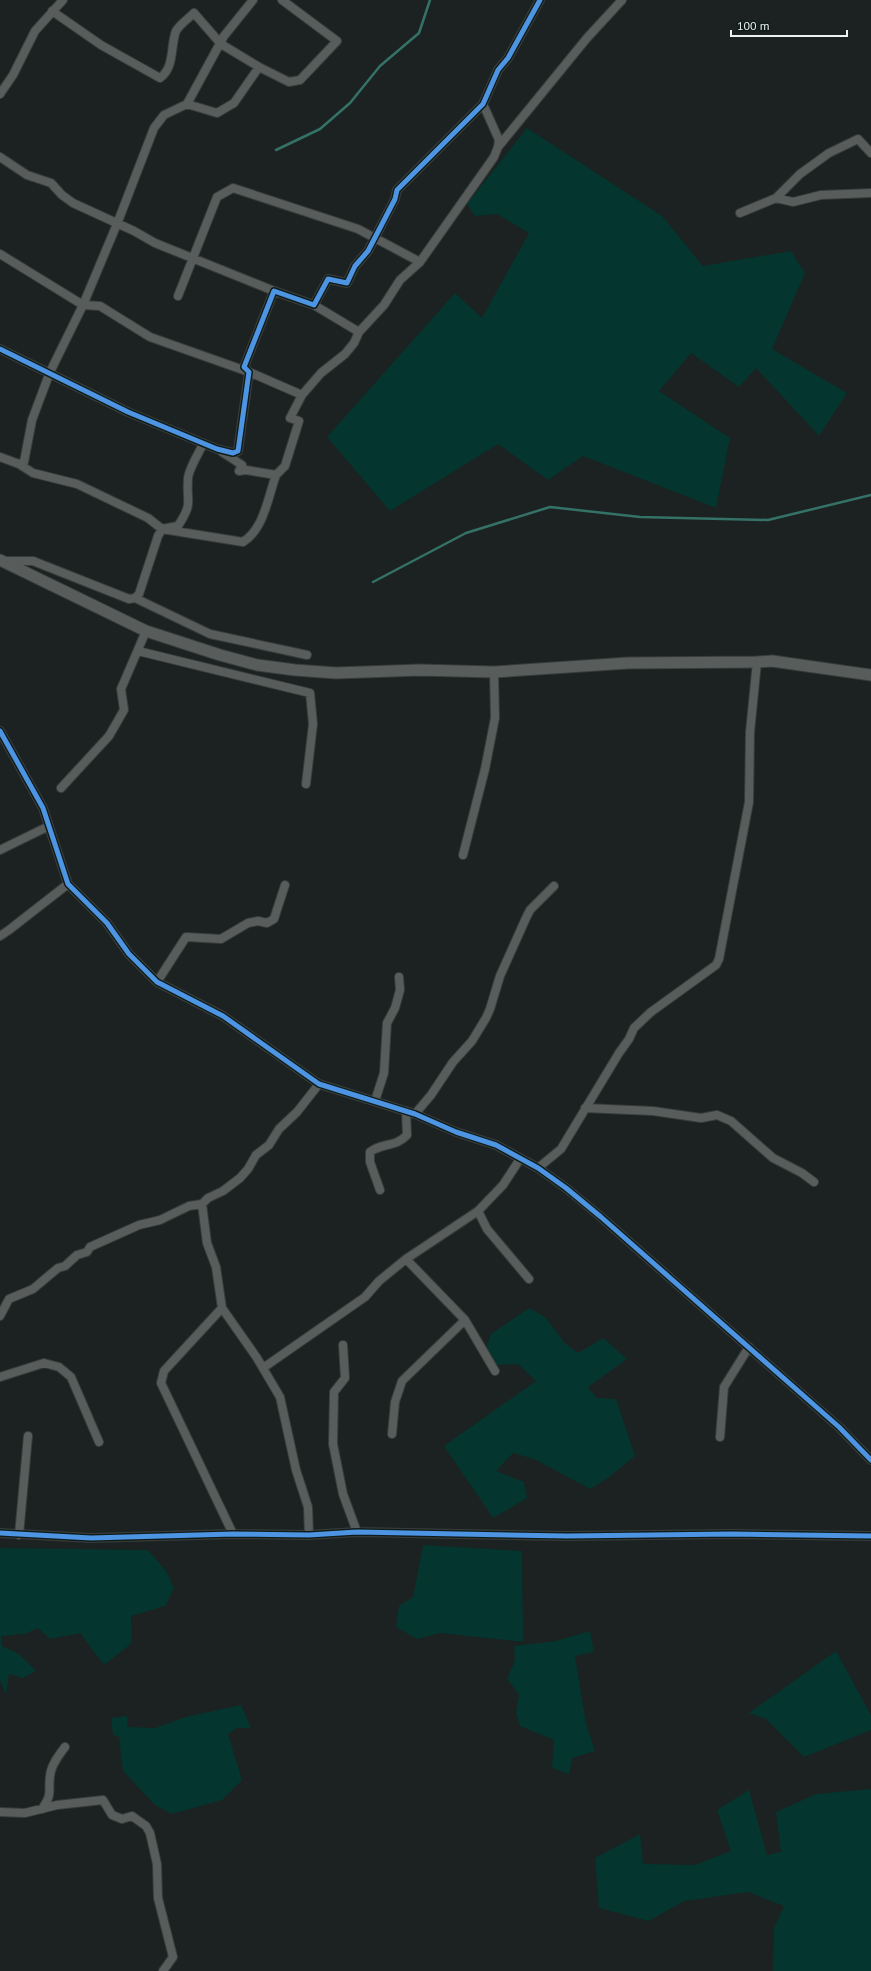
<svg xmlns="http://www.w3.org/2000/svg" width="871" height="1971" font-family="'PT Sans',sans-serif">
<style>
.green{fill:#04352e}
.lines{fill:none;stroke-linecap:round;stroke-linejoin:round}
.stream{stroke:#347267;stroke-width:2.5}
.street-casing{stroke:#383d3c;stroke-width:10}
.secondary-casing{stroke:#383d3c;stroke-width:13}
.street{stroke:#585d5c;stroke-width:8}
.secondary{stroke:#585d5c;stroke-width:11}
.cycleway-casing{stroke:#101c19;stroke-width:8}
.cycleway{stroke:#4d94e3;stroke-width:5}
</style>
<rect width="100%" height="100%" fill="#1c2221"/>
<path class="green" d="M527 128 662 216 703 266 791 251 805 273 772 349 847 393 819 436 756 368 739 387 691 353 659 391 730 438 716 508 583 456 548 480 498 444 390 511 327 437 455 293 482 318 529 233 497 214 475 216 467 204Z
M529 1308 545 1317 565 1343 578 1353 603 1338 627 1359 588 1387 597 1398 616 1399 635 1456 608 1478 590 1489 534 1459 513 1453 496 1471 524 1482 527 1498 493 1518 444 1446 536 1381 518 1364 495 1365 484 1353 491 1334Z
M423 1545 522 1551 523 1642 440 1633 417 1639 396 1627 399 1606 413 1597Z
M0 1548 148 1550 166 1571 174 1588 165 1606 131 1616 132 1643 104 1665 80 1633 50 1639 38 1628 25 1634 1 1636 2 1646 19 1654 36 1671 23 1678 9 1674 6 1695 0 1680Z
M590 1631 594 1652 575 1656 586 1723 595 1751 572 1758 569 1774 552 1768 554 1740 520 1726 516 1712 519 1695 507 1679 515 1660 514 1646 556 1641Z
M836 1651 871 1715V1730L804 1757 766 1719 749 1713Z
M241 1705 251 1728H237L228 1734 242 1780 222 1800 172 1814 155 1805 123 1771 119 1737 113 1735 111 1718 127 1716 128 1727 155 1728 185 1717Z
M871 1789V1971H773L774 1928 784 1906 748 1892 684 1901 649 1921 599 1908 595 1858 640 1834 643 1864 695 1865 731 1851 717 1810 749 1790 767 1855 781 1852 776 1812 816 1794Z"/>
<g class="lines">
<path class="stream" d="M276 150 320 129 350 103 380 66 419 33 430 0
M373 582 466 533 550 507 640 517 768 520 871 495"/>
<defs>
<path id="street" d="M253 0 224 36 187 104 164 115 154 128 117 224 83 305 100 306 150 337 249 372 302 395
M52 11 101 45 160 78C175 67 170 47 176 31 179 25 189 18 194 13L221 44 259 67 289 82 300 80 337 41 282 0
M0 94 13 75 35 31 63 0
M187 104 217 113 234 103 259 67
M498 147 587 38 622 0
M0 157 27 175 51 183 62 195 73 203 134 231 155 243 274 291
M776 198 793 202 821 195 871 193
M740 213 776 198 800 174 829 153 858 139 871 153
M0 254 83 305 50 372 32 420 24 462 19 464 0 457
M178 296 217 197 233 188 358 229 420 262
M314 305 359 332
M0 349 128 412 217 449 233 453 238 451 249 372 244 367 274 291 314 305 328 279 347 283 355 266 368 251 395 199 397 190 483 104 498 70 508 58 540 0
M222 452 242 465 239 471 246 470 276 475 285 466 299 421 290 418 302 395 321 373 345 354 354 343 359 332 384 305 400 280 420 262 494 157 498 147 499 140 483 104
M19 464 33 473 77 484 148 518 162 529 243 542C264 529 268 497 276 475
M4 561H33L129 599 135 598 139 594 158 536 162 529 178 526C194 501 186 504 188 479 188 470 199 453 203 444
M135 598 210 634 307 655
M138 651 310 693 313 724 306 784
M0 731 43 808 68 884 107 923 129 954 157 982 223 1016 319 1084 415 1114 456 1132 496 1145 538 1168 566 1188 601 1217 839 1427 871 1460
M61 788 109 736 124 710 121 689 146 631
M0 850 49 826
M463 855 485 769 495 718 494 672
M0 936 9 930 68 884
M157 982 186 937 221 939 248 923 258 921 267 923 274 919 285 885
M375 1101 384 1073 387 1023 395 1008 400 990 399 977
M585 1108 653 1111 701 1118 717 1115 731 1121 773 1158 802 1173 814 1182
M415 1114 431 1095 453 1062 472 1041 486 1018 490 1009 500 976 526 918 530 910 554 886
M538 1168 561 1149 619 1053 629 1039 634 1028 651 1012 716 965 719 959 749 802 750 732 757 662
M380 1190 370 1162V1152C383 1142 395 1148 407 1135L406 1111
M202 1204 207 1243 216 1267 222 1308 257 1358 280 1397 296 1470 308 1507 309 1535
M478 1211 487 1229 529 1279
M406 1259 465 1320 495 1371
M222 1308 164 1371 161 1383 233 1534
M0 1316 9 1299 33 1289 58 1268 65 1266 77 1255 87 1252 90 1247 139 1225 160 1220 189 1206 202 1204 208 1198 223 1191 240 1178 248 1169 256 1155 269 1145 279 1129 297 1112 319 1084
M343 1345 345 1378 334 1392 333 1444 343 1494 357 1532
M263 1368 365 1297 379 1281 406 1259 478 1211 503 1185 520 1159
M0 1377 44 1363 59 1367 71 1377 99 1442
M392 1434 395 1402 402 1381 465 1320
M720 1437 724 1387 749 1347
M0 1533 91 1538 233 1534 309 1535 357 1532 567 1536 732 1534 871 1536
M19 1535 28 1436
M42 1809C53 1793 48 1793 50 1776 51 1765 59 1755 65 1747
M0 1812 25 1813 57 1805 103 1800 112 1815 122 1819 132 1816 146 1826 150 1833 157 1864 158 1898 173 1957 163 1971"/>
<path id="secondary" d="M0 560 146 631 220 655 257 665 295 670 336 673 420 670 494 672 628 663 757 662 772 661 871 675"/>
</defs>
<use href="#street" class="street-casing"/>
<use href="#secondary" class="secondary-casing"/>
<use href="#street" class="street"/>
<use href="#secondary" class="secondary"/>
<defs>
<path id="cycleway" d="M0 349 128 412 217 449 233 453 238 451 249 372 244 367 274 291 314 305 328 279 347 283 355 266 368 251 395 199 397 190 483 104 498 70 508 58 540 0
M0 731 43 808 68 884 107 923 129 954 157 982 223 1016 319 1084 415 1114 456 1132 496 1145 538 1168 566 1188 601 1217 839 1427 871 1460
M0 1533 91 1538 233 1534 309 1535 357 1532 567 1536 732 1534 871 1536"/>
</defs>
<use href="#cycleway" class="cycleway-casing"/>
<use href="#cycleway" class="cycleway"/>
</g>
<path d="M731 30v6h116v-6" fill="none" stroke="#ecf4f2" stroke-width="2"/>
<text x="737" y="30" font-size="12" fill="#ecf4f2" stroke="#101c19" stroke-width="3" paint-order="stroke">100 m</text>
</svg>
